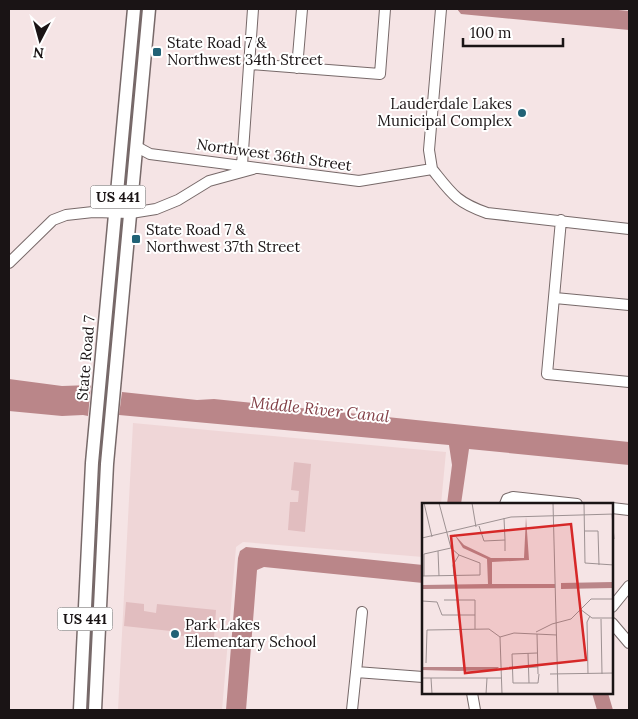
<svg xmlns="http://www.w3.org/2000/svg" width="638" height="719" font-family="Lora,serif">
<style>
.built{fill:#efd6d7}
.green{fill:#e1bdbf}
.water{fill:#ba8689}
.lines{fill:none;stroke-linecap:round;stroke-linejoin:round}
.minor-casing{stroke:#776969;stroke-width:12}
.major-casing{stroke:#776969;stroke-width:15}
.minor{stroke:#fff;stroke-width:10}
.major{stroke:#fff;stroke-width:12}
.poi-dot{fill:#216276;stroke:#fff;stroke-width:2}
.labels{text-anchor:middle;stroke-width:4;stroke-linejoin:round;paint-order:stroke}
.shield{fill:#fff;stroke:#5f5a5b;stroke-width:1}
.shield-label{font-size:14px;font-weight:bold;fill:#1a1415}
.poi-label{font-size:15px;fill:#1a1415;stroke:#fff;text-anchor:start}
.street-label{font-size:15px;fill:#1a1415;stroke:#fff}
.water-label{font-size:16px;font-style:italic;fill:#823e45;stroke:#fff}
.inset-road{fill:none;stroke:#9d9192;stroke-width:1}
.view{fill:#d62828;fill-opacity:0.15;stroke:#d62828;stroke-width:2.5}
.inset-edge{fill:none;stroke:#1a1415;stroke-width:2.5}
</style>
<rect width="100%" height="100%" fill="#f5e4e5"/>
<path class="built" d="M133 423 446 452 441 504H423V557L243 542 236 547 222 710H118Z"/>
<path class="green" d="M294 462 311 464 305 532 288 530 290 502H298L299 491 291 490Z
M126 602 144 604V611L156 613 157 604 216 610 214 638 180 636V632L124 626Z"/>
<path class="water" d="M457 9H608L629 11V30L461 14Z
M9 379 62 386 91 385 88 416 83 415 62 416 9 411Z
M122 392 197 400 214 399 629 442V465L469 449 461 504H447L452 465 449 445 119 415Z
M246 547 423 565V583L264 567 257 570 246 710H226L238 558 240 551Z
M592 693H608L613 710H597Z"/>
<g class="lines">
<defs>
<path id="minor" d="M250 64 380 74 385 9
M297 68 302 9
M137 147 150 154 359 181 432 169C452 194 456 202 487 213L629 229
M242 165 253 9
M432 169 429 150 441 9
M561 220 547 374 629 382
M9 263 53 220 66 215 93 212 131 213 156 209 178 200 209 181 253 169
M555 298 629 305
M505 504 507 499 513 497 577 504
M612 508 629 510
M612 607 629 586
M362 612 356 672 423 677
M612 623 629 643
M472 693 475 710
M352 710 356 672"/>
<path id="major" d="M80 710 92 463 134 9
M95 710 107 464 149 9"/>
</defs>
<use href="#minor" class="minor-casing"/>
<use href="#major" class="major-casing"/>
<use href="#minor" class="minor"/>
<use href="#major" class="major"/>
</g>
<g class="poi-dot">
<rect x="152" y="47" width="10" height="10" rx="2.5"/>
<circle cx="522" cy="113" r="5"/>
<rect x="131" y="234" width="10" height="10" rx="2.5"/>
<circle cx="175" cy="634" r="5"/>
</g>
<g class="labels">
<g class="shield">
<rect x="90.5" y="185.5" width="55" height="23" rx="4"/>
<rect x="57.5" y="607.5" width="55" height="23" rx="4"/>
</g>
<g class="shield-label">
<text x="118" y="202">US 441</text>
<text x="85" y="624">US 441</text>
</g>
<g class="poi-label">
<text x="167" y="48">State Road 7 &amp;<tspan x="167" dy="17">Northwest 34th Street</tspan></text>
<text x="512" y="109" text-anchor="end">Lauderdale Lakes<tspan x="512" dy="17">Municipal Complex</tspan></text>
<text x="146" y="235">State Road 7 &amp;<tspan x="146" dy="17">Northwest 37th Street</tspan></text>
<text x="185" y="630">Park Lakes<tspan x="185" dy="17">Elementary School</tspan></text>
</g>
<g class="street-label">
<text transform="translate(274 155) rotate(8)" y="5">Northwest 36th Street</text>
<text transform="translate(86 358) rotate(-85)" y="5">State Road 7</text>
</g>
<g class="water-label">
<text transform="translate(320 409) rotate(6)" y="6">Middle River Canal</text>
</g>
</g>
<g transform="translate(422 503)">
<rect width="191" height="191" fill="#f5e4e5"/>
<path d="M104 14 107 57 70 59V81H133V85L0 86V82L66 81 65 56 41 45 32 31 42 42 69 55H102ZM191 79V85L139 86V80ZM0 164H77L74 167 36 168 0 167Z" fill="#ba8689"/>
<path class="inset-road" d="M2 0 10 34M50 0 54 24M131 0 136 191M162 0 163 60 192 62M190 11 192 36M82 15 83 37M57 23 62 38 83 37V48M162 28H176L177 62M0 35 89 14 192 11M16 48 17 73M0 73 58 72V60L37 52 29 45 17 0M2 73V51L29 45M32 73 31 62 37 52M22 97H53V126M0 98 15 99 20 112H53M158 106 170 115H192M179 116 180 171M114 129 130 121 149 116 169 96H192M115 131 116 171M78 134 80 191M106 150 107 180M115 150 90 151 91 180H116L117 171M4 160 5 127 67 126 78 134 92 130 135 132M91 165 116 164M128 171 192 170M166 171 165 119 168 113M0 175H80M9 175 10 191M64 191 65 175"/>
<path class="view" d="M149 21 164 157 43 170 29 33Z"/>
<rect width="191" height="191" class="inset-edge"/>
</g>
<rect width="638" height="719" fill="none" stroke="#1a1415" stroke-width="20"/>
<g transform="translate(40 40) rotate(186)" stroke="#ffffff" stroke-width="4" paint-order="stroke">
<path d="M0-4L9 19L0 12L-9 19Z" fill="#1a1415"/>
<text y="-8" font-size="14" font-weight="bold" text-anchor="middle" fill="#1a1415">N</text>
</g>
<path d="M463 38v8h100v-8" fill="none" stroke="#1a1415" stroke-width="2.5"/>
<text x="470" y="38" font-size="15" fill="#1a1415" stroke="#ffffff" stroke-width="4" paint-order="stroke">100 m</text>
</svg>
